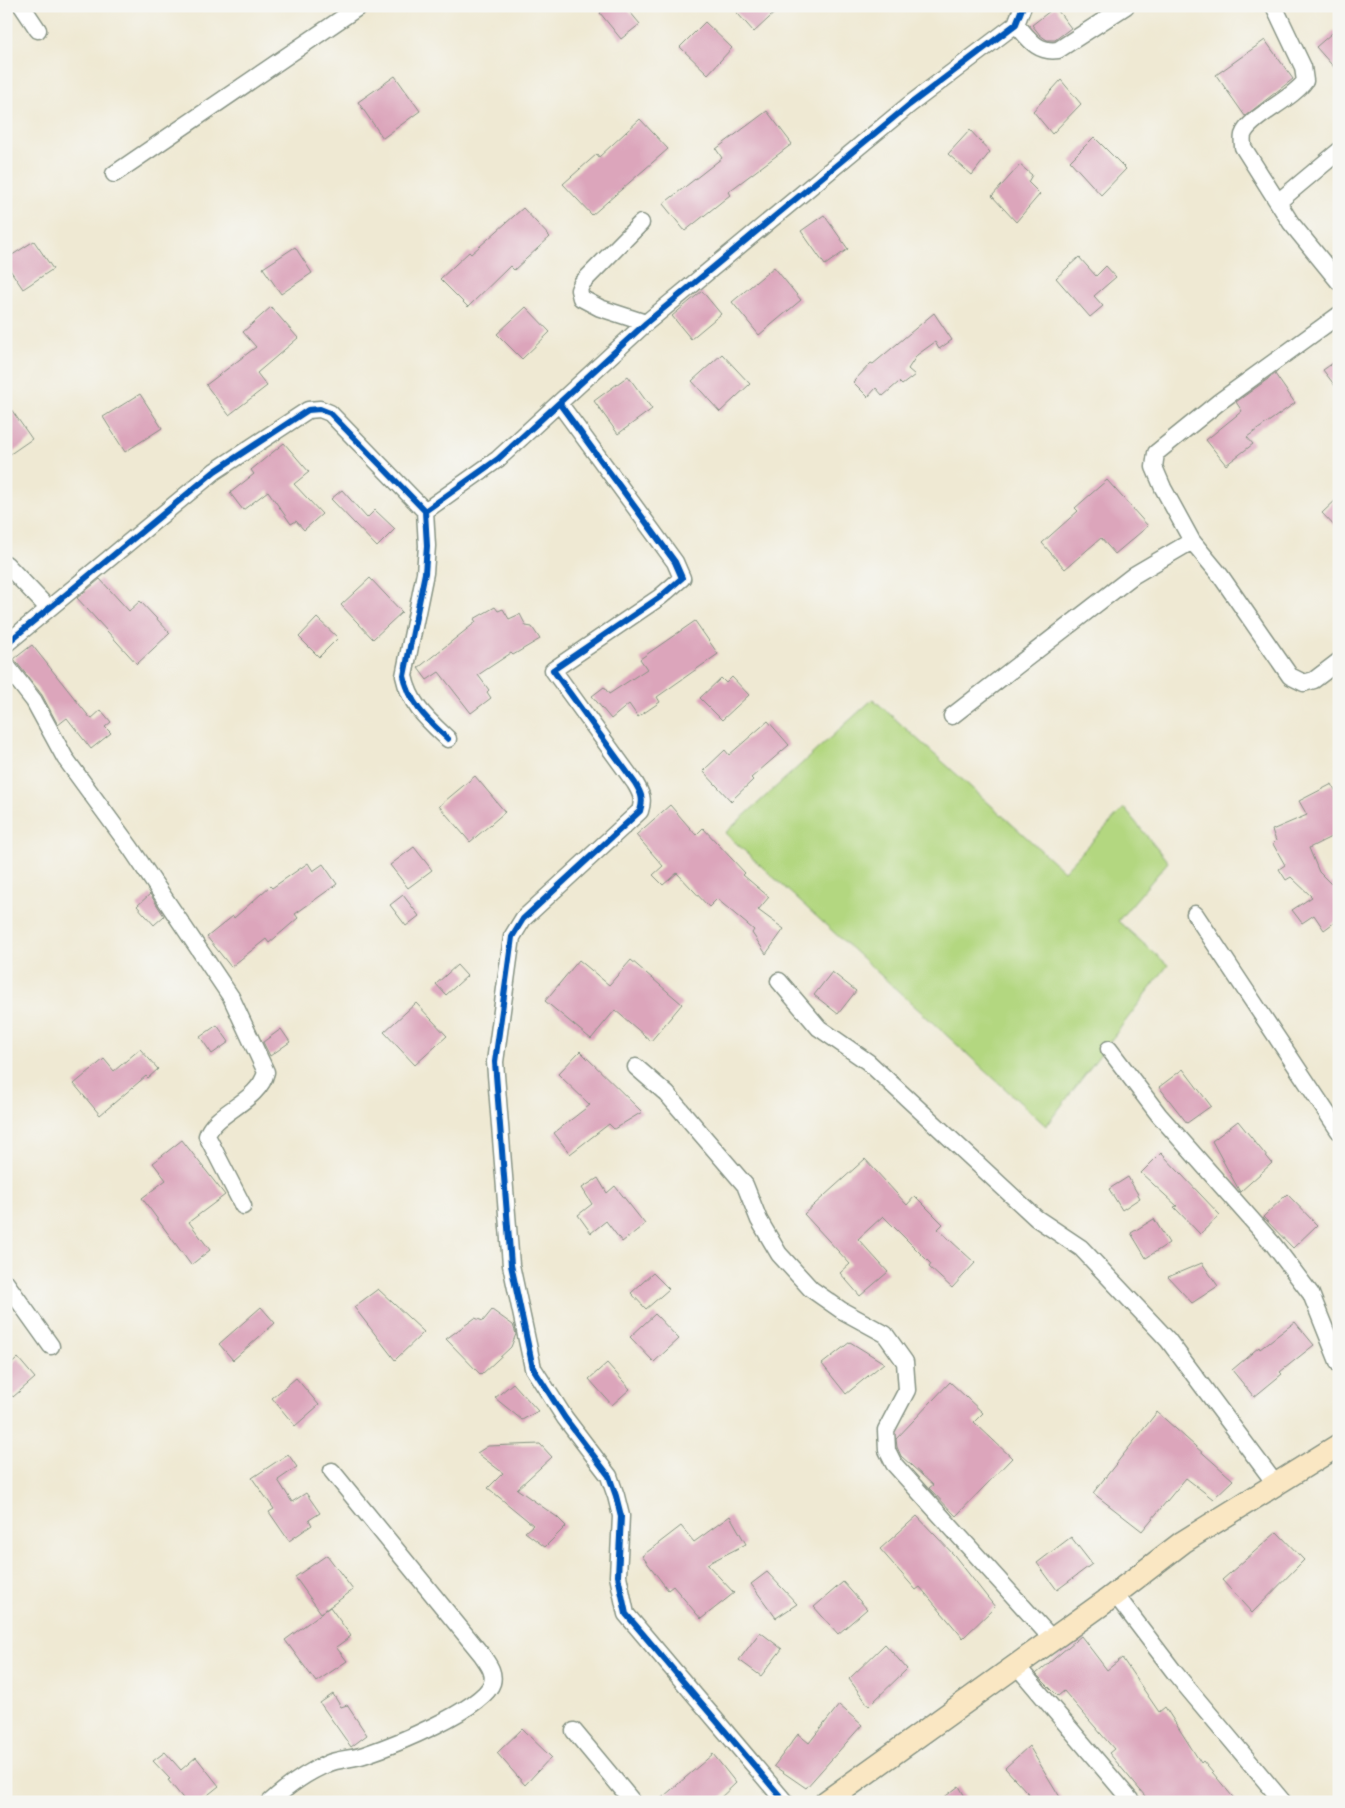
<svg xmlns="http://www.w3.org/2000/svg" width="1345" height="1808" font-family="'Playpen Sans',sans-serif">
<style>
.green{fill:#b3d780;stroke:#698a5a}
.building{fill:#dca5bb}
.lines{fill:none;stroke-linecap:round;stroke-linejoin:round}
.street-casing{stroke:#879384;stroke-width:19}
.secondary-casing{stroke:#879384;stroke-width:25}
.street{stroke:#fff;stroke-width:16}
.secondary{stroke:#fae7c3;stroke-width:22}
.cycleway-casing{stroke:#f6f6f2;stroke-width:9}
.cycleway{stroke:#0057b8;stroke-width:6}
</style>
<rect width="100%" height="100%" fill="#f6f6f2"/>
<filter id="ink" filterUnits="userSpaceOnUse"><feTurbulence type="fractalNoise" baseFrequency=".02" numOctaves="2"/><feDisplacementMap in="SourceGraphic" scale="10" xChannelSelector="R" yChannelSelector="G"/><feConvolveMatrix kernelMatrix="1 2 1 2 8 2 1 2 1" color-interpolation-filters="sRGB"/></filter>
<filter id="wash" filterUnits="userSpaceOnUse"><feTurbulence type="fractalNoise" baseFrequency=".0096" numOctaves="4" result="noise"/><feDisplacementMap in="SourceGraphic" scale="20" xChannelSelector="R" yChannelSelector="G"/><feGaussianBlur stdDeviation="1.12" result="paint"/><feColorMatrix in="noise" values="0 0 0 0 0 0 0 0 0 0 0 0 0 0 0 0 0 1.4 0 .05"/><feComposite in="paint" operator="in"/></filter>
<g filter="url(#wash)">
<rect width="100%" height="100%" fill="#efe9d3"/>
<path class="green" d="M873 699 1064 871 1124 808 1168 862 1118 921 1168 965 1046 1126 725 833Z"/>
<g id="blocks">
<path class="building" d="M608 6H625L640 24 621 39 600 13Z
M731 6H782L754 32Z
M1055 7 1071 28 1055 40H1047L1040 35 1032 25Z
M705 22 732 48 708 74 680 47Z
M1339 27V73L1316 47Z
M1265 40 1293 79 1245 116 1216 75Z
M395 76 420 111 383 138 358 102Z
M1061 80 1081 104 1052 134 1033 111Z
M767 111 792 144 728 192 730 195 685 231 663 204 722 158 716 149Z
M640 119 668 149 592 215 563 184 597 154 599 157Z
M970 130 990 152 972 175 948 154Z
M1094 137 1126 169 1101 195 1070 161Z
M1020 165 1032 175 1028 182 1040 194 1016 222 992 196Z
M523 208 550 237 514 270 510 266 468 307 440 279 469 252 471 254Z
M824 215 848 249 825 265 801 231Z
M34 241 53 269 23 289 6 264V259Z
M295 247 312 273 281 294 263 268Z
M1079 257 1096 276 1106 266 1116 277 1094 296 1103 306 1090 317 1056 278Z
M774 267 801 300 759 335 732 302Z
M702 291 721 314 691 339 672 316Z
M271 307 298 338 257 373 267 386 229 415 206 385 256 347 243 332Z
M526 307 550 332 522 359 497 334Z
M934 313 952 340 939 349 935 342 917 355 908 369 915 375 902 385 899 382 883 396 876 388 868 397 853 382 871 363 873 364Z
M722 354 750 384 720 412 692 381Z
M1339 359V391L1323 370Z
M1275 374 1295 403 1247 437 1253 444 1226 465 1206 440 1242 411 1236 402Z
M628 376 652 409 618 434 594 401Z
M140 394 162 428 125 452 103 417Z
M6 402 32 439 6 457Z
M284 443 309 472 294 484 322 514 304 530 296 521 291 524 268 491 243 510 230 493 254 474 251 470Z
M1107 480 1148 526 1115 554 1101 538 1065 569 1042 543 1078 511 1075 508Z
M342 490 367 518 375 510 395 529 377 547 331 499Z
M1339 497V531L1322 513Z
M370 578 402 612 373 639 341 605Z
M100 579 129 611 140 601 170 633 137 664 77 598Z
M495 607 498 611 503 609 509 619 520 614 526 626 532 627 540 639 513 655 511 653 478 675 489 690 487 692 491 698 471 713 439 672 427 680 418 668 476 622 474 619Z
M317 618 338 638 319 657 299 637Z
M695 621 718 654 657 697 660 702 638 717 629 704 611 719 592 696 604 687 609 694 647 669 640 659Z
M32 645 91 719 101 710 111 722 105 727 111 733 91 749 67 718 58 725 42 695 14 659Z
M732 677 749 695 722 720 700 698 721 678 726 683Z
M768 721 789 745 751 778 753 780 731 801 703 771 725 750 729 755Z
M475 776 505 812 470 842 439 806Z
M1332 784 1339 798V833L1309 848 1319 872 1331 884 1339 879V919L1324 930 1314 915 1302 923 1292 910 1312 897 1291 877 1286 880 1279 869 1285 865 1273 844 1276 841 1272 830 1307 815 1299 801Z
M670 805 696 835 703 828 745 873 743 875 769 897 758 910 784 929 766 954 752 933 754 930 717 899 709 907 677 873 663 885 653 875 663 866 636 835Z
M414 847 432 870 408 888 390 865Z
M308 863 313 871 323 864 337 884 295 914 298 918 269 943 266 939 231 967 207 937 233 916 234 918 270 886 272 888Z
M150 894 164 916 154 925 137 906Z
M403 895 419 916 406 926 390 905Z
M579 960 609 985 631 960 682 1004 651 1041 615 1010 591 1039 545 1001Z
M457 965 467 976 446 995 436 984Z
M832 972 856 991 838 1014 814 995Z
M416 1003 447 1036 415 1065 384 1032Z
M217 1025 229 1042 212 1054 200 1037Z
M281 1029 290 1042 270 1056 263 1042Z
M140 1049 158 1069 148 1078 146 1076 100 1115 74 1084 104 1059 114 1071Z
M580 1051 642 1112 614 1129 609 1124 570 1154 554 1133 590 1105 558 1074Z
M1183 1069 1211 1106 1187 1123 1159 1087Z
M1238 1121 1272 1163 1240 1192 1212 1141Z
M182 1140 225 1195 189 1222 210 1250 191 1265 142 1198 166 1180 153 1163Z
M1161 1153 1220 1215 1200 1234 1174 1207 1177 1206 1141 1173Z
M865 1159 907 1205 915 1196 943 1224 938 1229 975 1263 952 1288 929 1267 931 1264 883 1216 858 1239 888 1272 860 1296 840 1273 850 1264 804 1214Z
M1128 1177 1140 1198 1122 1210 1109 1189Z
M598 1178 607 1193 615 1186 645 1224 622 1242 606 1221 591 1233 578 1215 592 1204 582 1188Z
M1287 1194 1317 1225 1293 1248 1263 1217Z
M1154 1219 1169 1243 1146 1258 1131 1233Z
M1202 1263 1218 1286 1192 1303 1168 1277Z
M653 1273 669 1289 646 1309 631 1293Z
M378 1289 424 1332 395 1360 354 1307Z
M261 1307 275 1323 233 1360 219 1344Z
M492 1310 513 1325 516 1334 511 1347 481 1375 446 1339 475 1318 483 1321Z
M655 1314 679 1339 654 1362 630 1337Z
M1295 1322 1314 1345 1280 1372 1282 1374 1254 1397 1232 1370 1259 1347 1260 1349Z
M850 1342 884 1363 846 1394 822 1364Z
M18 1358 35 1378 13 1397 6 1389V1369Z
M607 1363 630 1389 612 1405 589 1379Z
M296 1378 319 1405 295 1426 272 1398Z
M950 1382 983 1413 974 1422 1012 1458 956 1516 929 1488 933 1485 901 1456 897 1447 896 1439Z
M513 1383 538 1411 522 1420 495 1398Z
M1157 1412 1233 1480 1213 1499 1186 1478 1142 1531 1093 1493Z
M540 1444 552 1457 517 1489 557 1517 566 1526 545 1547 525 1532 533 1525 488 1488 503 1473 477 1453 488 1446Z
M288 1454 297 1467 278 1480 292 1502 306 1493 320 1513 309 1520 312 1525 289 1541 269 1512 274 1509 252 1478Z
M730 1516 746 1544 707 1564 734 1593 701 1619 673 1586 668 1590 642 1556 681 1526 694 1542Z
M917 1516 954 1555 995 1607 963 1638 920 1587 916 1590 880 1549Z
M1277 1532 1304 1560 1252 1613 1222 1580Z
M1071 1537 1092 1564 1057 1590 1037 1563Z
M327 1555 353 1590 321 1613 295 1577Z
M767 1572 797 1604 776 1618 751 1584Z
M843 1582 867 1609 838 1634 814 1607Z
M330 1607 351 1636 336 1647 347 1661 316 1682 285 1640Z
M760 1632 782 1649 761 1676 739 1660Z
M1081 1636 1107 1670 1122 1658 1159 1712 1165 1707 1201 1763 1203 1761 1237 1802H1150L1109 1753 1114 1749 1064 1691 1058 1696 1036 1674Z
M885 1644 907 1669 869 1706 849 1679Z
M333 1694 341 1707 347 1705 367 1735 351 1747 320 1703Z
M839 1705 862 1725 806 1788 774 1766 798 1734 809 1743Z
M522 1729 551 1757 525 1785 497 1753Z
M1029 1746 1063 1802H1036L1005 1768Z
M165 1752 181 1770 196 1757 219 1786 199 1802H186L168 1780 170 1779 153 1761Z
M713 1754 736 1783 716 1802H657Z
M959 1786 968 1802H938Z"/>
</g>
</g>
<g filter="url(#ink)">
<use href="#blocks" fill-opacity="0" stroke="#879384" stroke-width="1"/>
<g class="lines">
<defs>
<path id="street" d="M22 6 38 30
M1274 6 1303 67 1305 81C1292 100 1249 117 1243 135 1242 139 1243 144 1243 147L1291 223 1339 282
M1016 24C1029 39 1037 53 1058 50L1126 6
M114 174 360 6
M1278 202 1339 151
M641 223 582 283 579 290 581 298 600 308 646 323
M1339 315 1219 402 1156 453 1154 467 1163 488 1192 541 1220 575 1290 676 1304 683 1314 680 1339 661
M559 403 675 562 682 578 660 597 553 670 635 783C641 793 644 799 640 811L523 919 512 937 495 1062 511 1265 533 1368 565 1418 609 1476 616 1496 621 1516 618 1576 626 1614 785 1802
M425 511 498 459 646 323 909 105 1016 24 1023 6
M6 564 48 608
M6 644 215 471 308 410 320 409 330 413 425 511 427 546 425 573 404 676C410 705 428 720 448 739
M6 665 34 701 65 758 130 847 231 997 266 1072C259 1102 214 1112 207 1136L243 1206
M952 716 1134 575 1192 541
M1195 914 1339 1131
M779 981 819 1028 868 1062 1036 1218 1081 1248 1168 1340 1277 1486
M1109 1049 1159 1115 1273 1244 1311 1294 1339 1364
M636 1067 667 1094 745 1185 759 1220 779 1254 811 1289 841 1310 885 1334 905 1362 907 1390 886 1430 887 1450 894 1464 1053 1640
M6 1283 51 1346
M1115 1594 1175 1673 1283 1802
M1016 1665 1132 1802
M574 1731 633 1802
M270 1802C288 1786 305 1773 327 1764 338 1759 352 1759 364 1755 391 1746 484 1709 492 1683 495 1672 488 1664 482 1655L332 1471"/>
<path id="secondary" d="M826 1802 1106 1601 1183 1542 1339 1445"/>
</defs>
<use href="#street" class="street-casing"/>
<use href="#secondary" class="secondary-casing"/>
<use href="#street" class="street"/>
<use href="#secondary" class="secondary"/>
<defs>
<path id="cycleway" d="M559 403 675 562 682 578 660 597 553 670 635 783C641 793 644 799 640 811L523 919 512 937 495 1062 511 1265 533 1368 565 1418 609 1476 616 1496 621 1516 618 1576 626 1614 785 1802
M425 511 498 459 646 323 909 105 1016 24 1023 6
M6 644 215 471 308 410 320 409 330 413 425 511 427 546 425 573 404 676C410 705 428 720 448 739"/>
</defs>
<use href="#cycleway" class="cycleway-casing"/>
<use href="#cycleway" class="cycleway"/>
</g>
</g>
<rect width="1345" height="1808" fill="none" stroke="#f6f6f2" stroke-width="25"/>
</svg>
